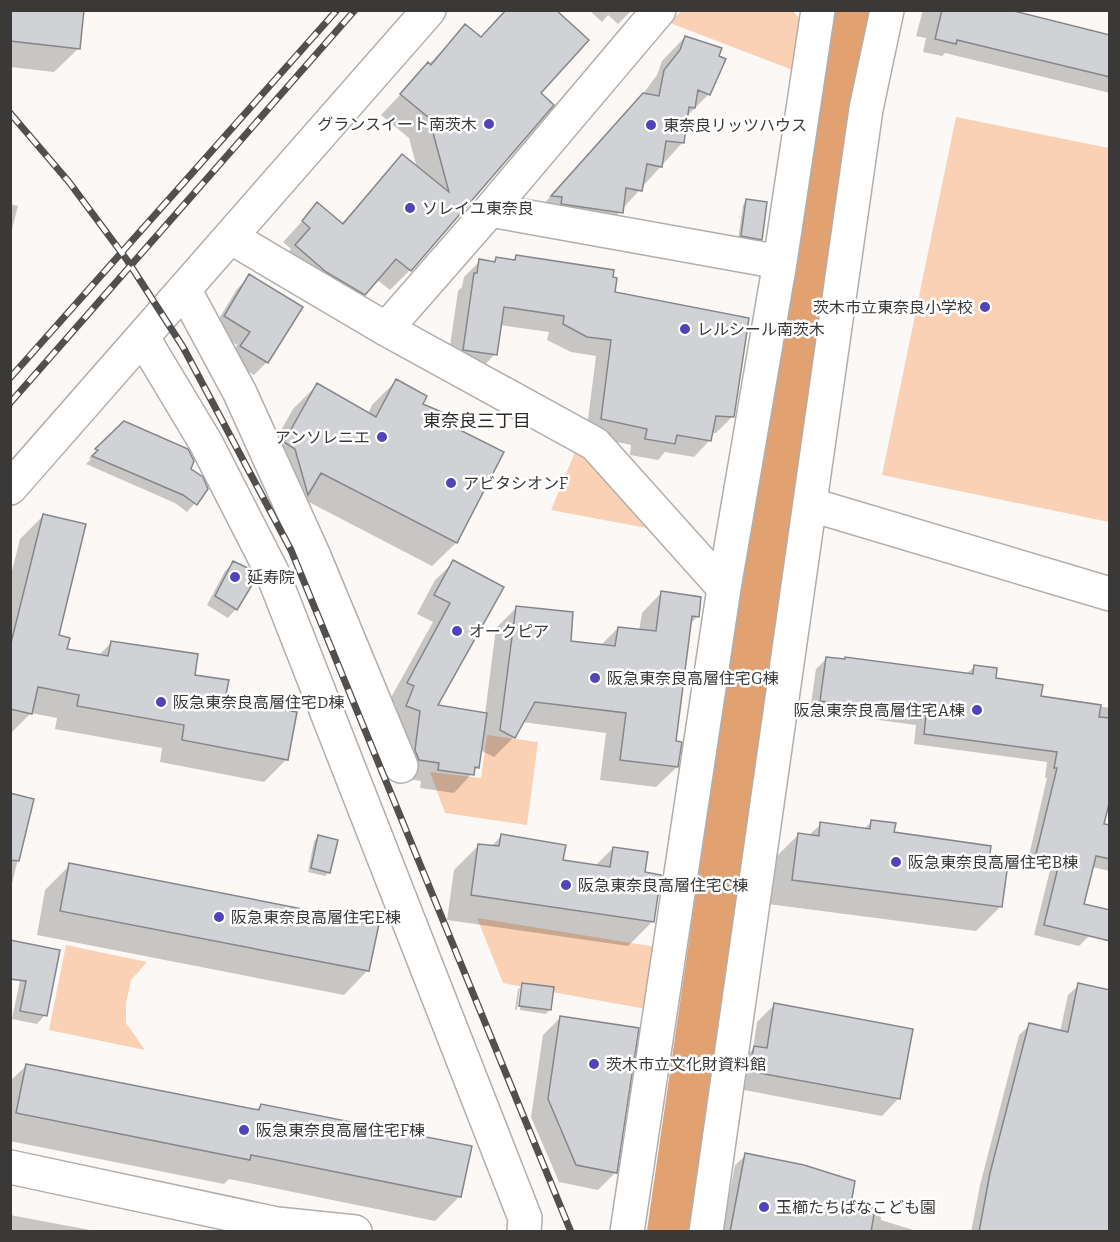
<svg xmlns="http://www.w3.org/2000/svg" width="1120" height="1242" font-family="Bitter,'Noto Sans JP',serif">
<style>
.green{fill:#fad1b4}
.shadow{fill:#0003}
.lines{fill:none;stroke-linecap:round;stroke-linejoin:round}
.river{stroke:#e1a171;stroke-width:48}
.building{fill:#d1d2d5;stroke:#858689;stroke-width:1.5}
.minor-casing{stroke:#b1aeac;stroke-width:36}
.minor{stroke:#fff;stroke-width:33}
.rail-casing{stroke:#52504e;stroke-width:7}
.rail{stroke:#fff;stroke-width:4.5;stroke-dasharray:14;stroke-linecap:butt}
.poi-dot{fill:#5343ba;stroke:#fff;stroke-width:2}
.labels{text-anchor:middle;stroke-width:5;stroke-linejoin:round;paint-order:stroke}
.poi-label{font-size:16px;fill:#3b3938;stroke:#fff;text-anchor:start}
.neighbourhood-label{font-size:18px;fill:#2d2b29;stroke:#fff}
</style>
<rect width="100%" height="100%" fill="#fbf8f6"/>
<path class="green" d="M681 11H793L801 20 793 70 670 23Z
M956 117 1109 148V522L882 475Z
M575 452 597 464 648 524 647 528 551 510Z
M487 735 538 742 527 825 445 813 430 772 481 778Z
M477 918 656 947 646 1009 503 983Z
M66 945 147 962 131 980 126 1004V1023L145 1050 49 1030Z"/>
<path class="shadow" d="M10 10 79 48 54 72 10 67Z
M589 10H639L630 12 618 24 608 15 602 22Z
M923 10H1004L1110 37V93L945 53 942 56 923 52 926 38 916 36Z
M465 26 539 93 473 195 410 270 390 290 376 279 343 314 276 266 291 249 283 242 318 204 341 224 402 156 417 168 409 138 381 115Z
M685 37 709 94 686 117 682 143 598 236 530 219 640 98 657 75 662 61Z
M747 201 760 239 756 243 738 240 743 205Z
M10 204 18 206 10 237Z
M516 257 614 293 732 417 716 433H711L710 440 694 457 665 452 658 460 630 455 631 445 586 435 596 356 571 352 547 340 549 332 500 325 495 354 479 371 447 366 458 291 462 287 464 277 480 261 492 263 497 258 512 261Z
M250 276 267 362 254 375 228 360 237 345 212 330 237 289Z
M396 381 436 420 456 543 432 566 303 499 261 466 293 409 317 385 368 414 372 405Z
M124 423 189 470 207 489 187 512 175 503 86 464 91 459 89 458Z
M43 516 57 637 65 650 98 656 111 643 193 676 224 700 287 759 264 782 160 762 162 748 55 729 57 718 31 713 10 734V579L20 539Z
M454 562 502 587 436 707 485 714 496 628 517 607 569 642 600 646 618 628 639 631 642 613 662 592 697 617 689 625 674 743 677 767 656 787 600 780 606 733 522 722 514 737 494 757 480 750 478 767 454 793 420 788 421 781 400 778 389 724 396 705 389 701 433 622 417 614 435 580Z
M234 563 236 609 228 618 207 605 225 571Z
M826 659 966 674 975 666 994 679 1039 697 1110 708V794L1102 825 1110 827V871L1092 867 1083 905 1089 936 1079 946 1034 935 1050 870 1027 864 1047 778H1045L1047 762 914 744 916 725 810 711 816 669Z
M10 795 32 800 10 892Z
M872 821 893 833 988 863 1001 906 976 931 768 904 774 859 798 835 808 836 821 824 864 829Z
M501 836 562 861 595 866 613 848 643 874 653 921 628 946 447 920 454 870 479 845 491 847Z
M318 837 329 872 325 876 308 872 314 841Z
M70 865 368 970 344 995 37 935 45 890Z
M25 955 45 1015 37 1024 12 1019Z
M522 985 549 1010 546 1014 520 1010Z
M1079 985 1110 1232H971L980 1185 1019 1035 1030 1025 1060 1032 1068 995Z
M520 988 517 1010 515 1009 518 989Z
M774 1005 899 1098 882 1116 733 1088 737 1065 753 1049 757 1022Z
M560 1018 616 1172 598 1190 559 1182 531 1117 543 1035Z
M27 1065 255 1111 261 1105 460 1196 435 1221 229 1179 224 1184 10 1141V1081Z
M746 1155 849 1205 881 1217V1220L920 1232H722L735 1165Z
M10 1215 101 1232H10Z"/>
<g class="lines">
<path class="river" d="M671 1232 835 102 851 10"/>
</g>
<path class="building" d="M10 10H84L80 49 10 41Z
M506 10H556L589 40 541 93 554 105 411 271 396 259 365 295 326 272 295 245 310 228 302 221 317 202 343 224 402 154 449 192 429 118 400 94 428 62 431 65 465 24 481 37Z
M942 10H1010L1110 35V77L957 40 956 44 935 39Z
M685 36 722 48 719 56 726 59 710 95 698 90 695 108 689 107 684 143 666 141 662 167 647 164 642 191 626 188 623 213 561 204 562 197 551 196 643 93 659 96 664 70 680 50Z
M746 199 767 202 762 240 741 236Z
M516 255 614 270 613 277 617 278 615 292 749 318 734 417 716 416 711 441 677 435 675 444 645 439 647 429 601 419 611 340 587 337 563 324 564 316 504 307 497 355 463 350 474 273H477L479 259 495 262 496 257 515 260Z
M249 274 303 307 268 363 240 346 250 332 224 316Z
M396 379 427 396 423 404 442 412 438 419 504 452 457 543 321 473 308 495 295 449 284 442 317 383 376 417Z
M124 421 188 449 194 461 191 469 203 477 208 489 197 505 183 495 92 456 98 450 95 449Z
M43 514 86 524 59 635 70 638 67 649 108 656 111 641 198 654 195 675 229 680 225 699 297 712 288 760 182 740 184 725 77 706 79 695 38 687 32 714 10 709V647Z
M453 560 504 587 438 705 487 713 479 768 475 767 474 775 438 770 439 763 419 760 415 750 420 711 406 706 414 686 407 683 450 603 434 595Z
M233 561 250 569 255 580 237 610 215 596Z
M661 591 701 597 699 617 692 616 676 741 682 742 678 767 620 760 626 713 535 702 515 738 500 730 516 606 573 612 571 641 615 646 618 627 656 631Z
M826 657 845 659V657L973 674 974 665 997 668 996 678 1043 685 1041 696 1101 705 1099 717 1110 718V800L1104 824 1110 825V859L1096 856 1084 904 1110 910V941L1044 925 1060 859 1036 854 1057 768H1054L1057 752 924 734 926 715 820 701Z
M10 793 34 799 19 861 10 860Z
M871 820 896 823 894 832 991 846 989 861 1008 864 1002 907 792 880 798 833 819 836 820 822 870 829Z
M501 834 566 845 563 860 610 867 613 847 648 852 645 872 661 875 654 922 471 895 478 844 499 846Z
M318 835 338 840 330 873 311 868Z
M69 863 379 924 369 971 60 911Z
M10 940 60 950 47 1016 20 1011 26 981 10 979Z
M522 983 554 987 551 1010 519 1006Z
M1078 983 1110 990V1232H979L990 1173 1029 1023 1068 1032Z
M774 1003 913 1029 900 1099 749 1071 754 1046 767 1048Z
M560 1016 639 1028 617 1173 576 1165 548 1099Z
M26 1064 259 1110 261 1104 472 1146 461 1197 251 1155 250 1160 16 1113Z
M745 1153 804 1165 855 1181 851 1204 875 1208 871 1232H730Z"/>
<g class="lines">
<defs>
<path id="minor" d="M490 210 780 262
M232 238 386 329 595 444 724 588
M185 291 240 393 313 554 401 766
M386 329 490 210 659 10
M143 338 206 443 272 572 525 1218 524 1232
M10 488 429 10
M812 505 1110 594
M10 1167 277 1224 355 1232
M627 1232 724 588 780 262 818 10
M706 1232 866 109 887 10"/>
</defs>
<use href="#minor" class="minor-casing"/>
<use href="#minor" class="minor"/>
<defs>
<path id="rail" d="M10 113 69 182 127 260 183 347 291 550 571 1232
M10 378 337 10
M10 403 355 10"/>
</defs>
<use href="#rail" class="rail-casing"/>
<use href="#rail" class="rail"/>
</g>
<g class="poi-dot">
<circle cx="489" cy="124" r="6"/>
<circle cx="651" cy="125" r="6"/>
<circle cx="410" cy="208" r="6"/>
<circle cx="985" cy="307" r="6"/>
<circle cx="685" cy="329" r="6"/>
<circle cx="382" cy="437" r="6"/>
<circle cx="451" cy="483" r="6"/>
<circle cx="235" cy="577" r="6"/>
<circle cx="457" cy="631" r="6"/>
<circle cx="595" cy="678" r="6"/>
<circle cx="161" cy="702" r="6"/>
<circle cx="977" cy="710" r="6"/>
<circle cx="896" cy="862" r="6"/>
<circle cx="566" cy="885" r="6"/>
<circle cx="219" cy="917" r="6"/>
<circle cx="594" cy="1064" r="6"/>
<circle cx="244" cy="1130" r="6"/>
<circle cx="764" cy="1207" r="6"/>
</g>
<g class="labels">
<g class="poi-label">
<text x="477" y="130" text-anchor="end">グランスイート南茨木</text>
<text x="663" y="131">東奈良リッツハウス</text>
<text x="422" y="214">ソレイユ東奈良</text>
<text x="973" y="313" text-anchor="end">茨木市立東奈良小学校</text>
<text x="697" y="335">レルシール南茨木</text>
<text x="370" y="443" text-anchor="end">アンソレニエ</text>
<text x="463" y="489">アビタシオンF</text>
<text x="247" y="583">延寿院</text>
<text x="469" y="637">オークピア</text>
<text x="607" y="684">阪急東奈良高層住宅G棟</text>
<text x="173" y="708">阪急東奈良高層住宅D棟</text>
<text x="965" y="716" text-anchor="end">阪急東奈良高層住宅A棟</text>
<text x="908" y="868">阪急東奈良高層住宅B棟</text>
<text x="578" y="891">阪急東奈良高層住宅C棟</text>
<text x="231" y="923">阪急東奈良高層住宅E棟</text>
<text x="606" y="1070">茨木市立文化財資料館</text>
<text x="256" y="1136">阪急東奈良高層住宅F棟</text>
<text x="776" y="1213">玉櫛たちばなこども園</text>
</g>
<g class="neighbourhood-label">
<text x="477" y="427">東奈良三丁目</text>
</g>
</g>
<rect width="1120" height="1242" fill="none" stroke="#3b3938" stroke-width="24"/>
</svg>
